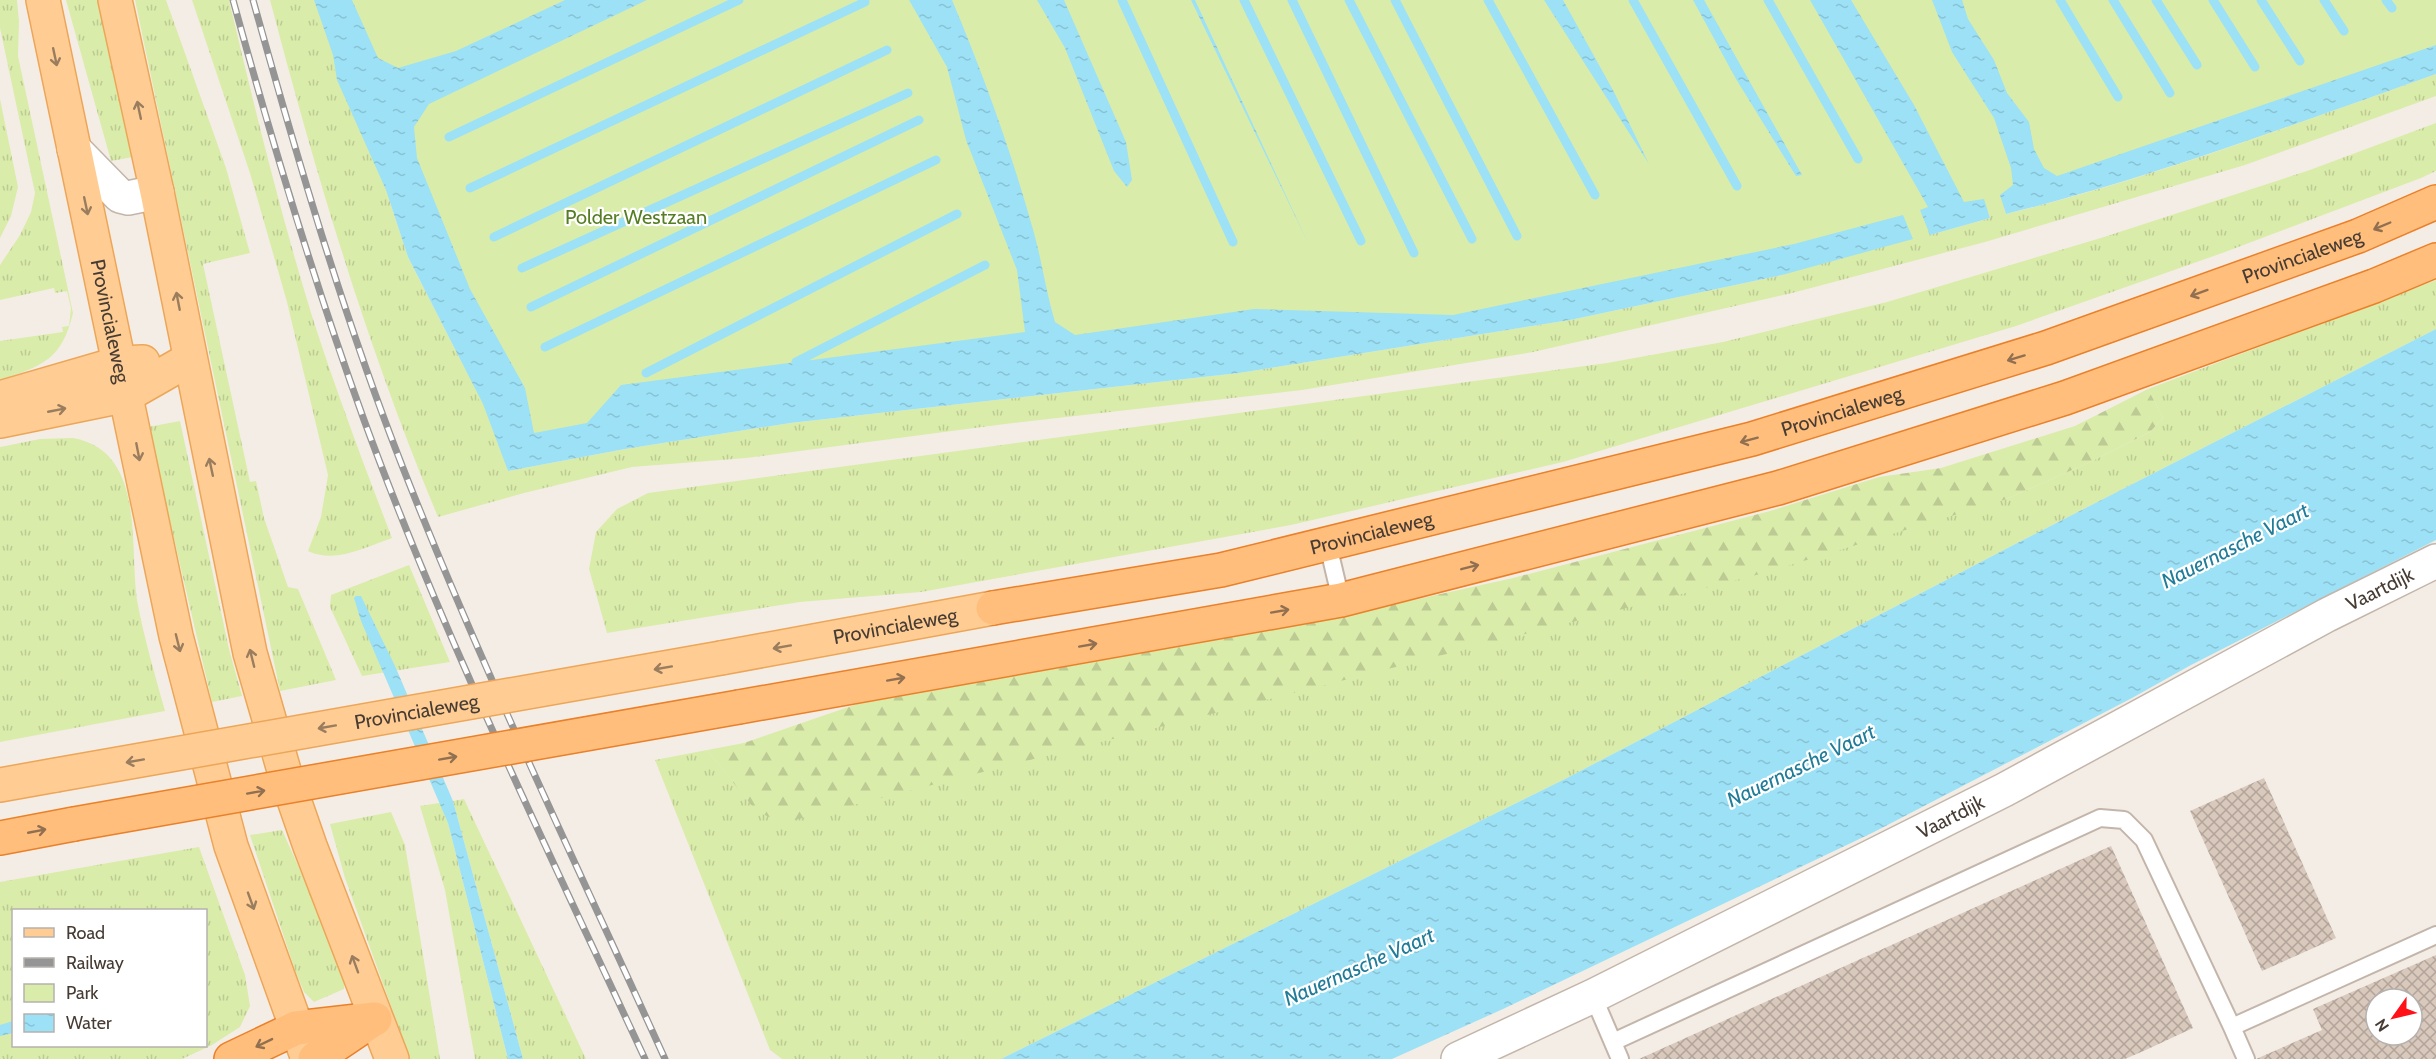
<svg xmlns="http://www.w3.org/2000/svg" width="2436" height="1059" font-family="Cabin,sans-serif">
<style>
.grass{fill:url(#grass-tufts);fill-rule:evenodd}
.forest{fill:url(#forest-firs)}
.park{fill:#daecaa}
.water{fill:url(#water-ripples)}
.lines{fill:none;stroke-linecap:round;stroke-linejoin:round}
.stream{stroke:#9ce1f6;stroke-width:9}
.building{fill:url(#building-cross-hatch);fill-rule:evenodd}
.service-casing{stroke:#c3b5aa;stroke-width:20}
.minor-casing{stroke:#c3b5aa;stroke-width:36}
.primary-casing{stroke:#eda659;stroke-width:36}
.trunk-casing{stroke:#ea8029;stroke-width:36}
.service{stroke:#fff;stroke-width:16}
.minor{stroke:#fff;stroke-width:33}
.primary{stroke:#ffcd93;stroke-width:33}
.trunk{stroke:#ffbe7c;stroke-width:33}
.rail-casing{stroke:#959595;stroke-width:7}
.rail{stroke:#fff;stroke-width:4.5;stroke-dasharray:14;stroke-linecap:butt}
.primary-bridge-casing{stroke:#eda659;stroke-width:36;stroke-linecap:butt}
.trunk-bridge-casing{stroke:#ea8029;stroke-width:36;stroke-linecap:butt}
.primary-bridge{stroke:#ffcd93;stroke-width:33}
.trunk-bridge{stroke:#ffbe7c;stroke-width:33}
.oneway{stroke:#9a7d5f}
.oneway2{stroke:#917051}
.labels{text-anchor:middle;stroke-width:4.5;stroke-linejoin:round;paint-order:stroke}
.park-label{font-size:20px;fill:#557d22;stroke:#fff}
.street-label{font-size:20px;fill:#473c34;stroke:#fff}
.water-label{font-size:21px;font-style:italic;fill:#207c99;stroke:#fff}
</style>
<defs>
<pattern id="grass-tufts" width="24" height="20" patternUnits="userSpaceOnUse" patternTransform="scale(1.5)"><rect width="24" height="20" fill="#daecaa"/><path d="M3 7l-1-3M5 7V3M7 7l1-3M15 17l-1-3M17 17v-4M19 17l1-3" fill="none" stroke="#bccb93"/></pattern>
<pattern id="forest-firs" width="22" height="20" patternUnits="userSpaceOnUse" patternTransform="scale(1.5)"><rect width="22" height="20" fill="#daecaa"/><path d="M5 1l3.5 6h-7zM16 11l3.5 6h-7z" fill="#bccb93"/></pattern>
<pattern id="water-ripples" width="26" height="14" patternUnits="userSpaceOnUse" patternTransform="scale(1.5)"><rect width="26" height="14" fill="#9ce1f6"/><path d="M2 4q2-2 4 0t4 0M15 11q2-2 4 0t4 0" fill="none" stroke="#88c2d4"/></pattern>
<pattern id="building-cross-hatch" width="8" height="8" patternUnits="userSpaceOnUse" patternTransform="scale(1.5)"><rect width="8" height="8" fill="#d9c9bc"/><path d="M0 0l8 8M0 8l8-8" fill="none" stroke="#b2a49a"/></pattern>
</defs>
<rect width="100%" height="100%" fill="#f4ede5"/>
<path class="grass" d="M0 0H17L19 21 18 56 73 313C62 360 42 366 0 380V341L63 332 62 327 69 326 71 308 67 291 55 293 54 288 0 300V265L20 235 31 212 35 193 0 28Z
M66 0H105L139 156 111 161Z
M135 0H166L226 168 250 253 203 264 250 482 256 481 264 518 288 587 298 589 336 680 280 691Z
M192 0H229C254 106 280 212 312 316 336 391 364 465 392 538 366 547 335 564 308 551L321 517 328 475 287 302 250 173Z
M270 0H314L386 190 408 257 483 404 508 471 625 449 790 423 1239 373 1570 320 1782 275 1903 215 1929 208 1930 235 1990 218 1984 199 2000 195 2006 214C2153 178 2294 124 2436 74V96L2245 165 1985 242 1792 293 1533 352 1302 390 1005 424 746 458 632 467 524 493 438 517C368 350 316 175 270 0Z
M0 99 18 187 11 216 0 238Z
M2436 123V171L2421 178 2225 252 2016 326 1563 462 1291 525 921 592 800 602 607 633 589 569 596 532 617 509 648 493 1607 363 1723 342 1887 302 2104 237 2307 171Z
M2436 280V329L2023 540 1565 779 1001 1059H782L770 1050 655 760 707 750 756 810 2004 500 2088 463 2150 432 2163 418 2148 389Z
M180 421 229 649 242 696 212 702 148 427Z
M73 438C146 451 129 545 137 600 144 638 155 675 165 711L0 742V447L40 439Z
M409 565 450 662 362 676 330 607 331 595Z
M464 799 586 1059H523L453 801Z
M439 803 442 805 448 823 508 1059H475L445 890 420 806Z
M391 812 405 845 440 1059H410L345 878 330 824Z
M282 830 345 970 344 989 314 1002 304 992 296 973 250 835Z
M199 847 245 975 250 1006 240 1027 212 1045 182 1059H0V882ZM14 910H206V1046H14Z"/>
<path class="forest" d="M2148 389 2163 418 2150 432 2088 463 2004 500 1764 573 783 823 756 811 707 750 744 743 857 704 1305 624 1513 578 1770 511 1879 477 1941 468 2075 426Z"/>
<path class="park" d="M309 0H2436V73L2247 141 1839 253 1713 284 873 403 499 469 496 460 499 458 479 400 433 300 344 96Z"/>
<path class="water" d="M314 0H352L378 58 398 68 456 51 565 0H647L429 104 414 127 417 158 470 289 525 388 534 433 587 423 621 385 1025 332 1017 270 966 140 947 67 909 0H952C984 76 1012 154 1034 233 1042 262 1046 292 1055 322L1075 335 1254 309 1453 315 1794 244 1903 215 1913 239 1782 275 1570 320 1239 373 790 423 625 449 508 471 483 404 408 257 386 190 337 80 333 55Z
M1037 0H1064L1126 142 1132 180 1127 187 1114 171 1065 48Z
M1191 0H1195L1309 245Z
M1544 0H1563L1614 92 1649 164Z
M1693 0H1704L1802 175 1796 176 1736 79Z
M1810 0H1851L1914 105 1964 202 1984 199 1990 218 1930 235 1920 210 1928 207Z
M1932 0H1962L1968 19 1994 60 2007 93 2029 122 2034 149 2044 168 2057 176 2436 45V74C2294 124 2152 178 2006 214L2000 195 2013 185 2011 168 1994 118 1952 52Z
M2436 329V540L2191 665 2132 698 1874 832 1503 1009 1392 1059H1001L1565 779 2023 540Z
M356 596H361L395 666 453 801 523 1059H508L448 823 361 621 354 598Z
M13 1021V1033L0 1036V1025Z"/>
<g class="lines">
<path class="stream" d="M1122 0 1233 242
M1244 0 1361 241
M1292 0 1414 253
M1349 0 1472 239
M1395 0 1517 236
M1488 0 1595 195
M1633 0 1737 186
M1768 0 1858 159
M2060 0 2118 97
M2113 0 2170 93
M2156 0 2197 65
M2213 0 2255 67
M2261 0 2300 61
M2324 0 2344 31
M2386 0 2392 8
M449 137 739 0
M470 188 865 2
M494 237 887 50
M522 268 908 93
M531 307 919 120
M545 347 936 160
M796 362 985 265
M646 373 957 214"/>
</g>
<path class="building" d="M2264 778 2336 938 2262 971 2190 811Z
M2111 846 2193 1028 2148 1049 2125 1059H1639Z
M2436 955V1059H2256L2322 1030 2313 1009ZM2376 999H2412V1035H2376Z"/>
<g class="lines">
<defs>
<path id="service" d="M1328 545 1341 600
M1593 996 1620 1059
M1613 1042 2100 818 2124 820 2144 840 2232 1027
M2246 1059 2232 1027 2436 935"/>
<g id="minor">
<path d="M74 149 120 196 128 198 157 192"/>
<path id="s1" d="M1458 1059 1593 996 2004 790 2327 615 2436 561"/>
</g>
<g id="primary">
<path id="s2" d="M43 0 176 636 231 846 308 1059"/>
<path d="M115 0 157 192 250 653 285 774 310 846 392 1059"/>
<path d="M0 398 120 363 143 362"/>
<path d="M0 421 127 395 190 359"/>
<path id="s3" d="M721 658 993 608"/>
<path d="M0 785 56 775"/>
</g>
<g id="trunk">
<path id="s4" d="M993 608 1221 570 1752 439 2046 348 2358 236 2436 202"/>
<path d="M739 707 1341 600 1778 488 2065 398 2374 286 2436 260"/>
<path d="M0 838 74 824"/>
<path d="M231 1059 296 1028 375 1019"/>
<path d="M315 1059 371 1021"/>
</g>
</defs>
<use href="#service" class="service-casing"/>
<use href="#minor" class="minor-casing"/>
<use href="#primary" class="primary-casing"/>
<use href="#trunk" class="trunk-casing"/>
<use href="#service" class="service"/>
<use href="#minor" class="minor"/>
<use href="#primary" class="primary"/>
<use href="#trunk" class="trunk"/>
<defs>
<path id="rail" d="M233 0C272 142 314 282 364 420 444 638 547 848 645 1059
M253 0C297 158 343 315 403 468 482 669 576 863 665 1059"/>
</defs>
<use href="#rail" class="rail-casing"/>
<use href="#rail" class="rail"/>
<defs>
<g id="primary-bridge">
<path id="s5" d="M56 775 721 658"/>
</g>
<path id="trunk-bridge" d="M74 824 739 707"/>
</defs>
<use href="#primary-bridge" class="primary-bridge-casing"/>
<use href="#trunk-bridge" class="trunk-bridge-casing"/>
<use href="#primary-bridge" class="primary-bridge"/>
<use href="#trunk-bridge" class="trunk-bridge"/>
</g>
<defs><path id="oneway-shaft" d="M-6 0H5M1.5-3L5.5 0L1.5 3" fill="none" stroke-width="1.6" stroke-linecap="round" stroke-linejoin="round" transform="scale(1.5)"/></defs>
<g class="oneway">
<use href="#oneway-shaft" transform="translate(55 57) rotate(78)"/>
<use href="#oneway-shaft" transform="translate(139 110) rotate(-102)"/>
<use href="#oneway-shaft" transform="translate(86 206) rotate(78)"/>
<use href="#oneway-shaft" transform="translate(178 301) rotate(-101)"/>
<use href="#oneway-shaft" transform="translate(57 410) rotate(-11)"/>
<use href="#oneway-shaft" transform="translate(138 452) rotate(79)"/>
<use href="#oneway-shaft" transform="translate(211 467) rotate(-102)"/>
<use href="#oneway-shaft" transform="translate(178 643) rotate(76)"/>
<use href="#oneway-shaft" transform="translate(782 647) rotate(170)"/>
<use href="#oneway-shaft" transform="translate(252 658) rotate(-104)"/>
<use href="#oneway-shaft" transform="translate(663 668) rotate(170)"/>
<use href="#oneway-shaft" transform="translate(327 727) rotate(170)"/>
<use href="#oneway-shaft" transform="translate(135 761) rotate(170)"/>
<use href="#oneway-shaft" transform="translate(251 901) rotate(70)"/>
<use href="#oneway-shaft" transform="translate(355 964) rotate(-110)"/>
</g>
<g class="oneway2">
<use href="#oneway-shaft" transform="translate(2382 226) rotate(157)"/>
<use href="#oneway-shaft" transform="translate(2199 293) rotate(160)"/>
<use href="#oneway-shaft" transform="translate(2016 358) rotate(163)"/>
<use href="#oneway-shaft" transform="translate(1749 440) rotate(165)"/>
<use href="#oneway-shaft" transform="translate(1470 567) rotate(-14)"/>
<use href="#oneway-shaft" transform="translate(1280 611) rotate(-10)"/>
<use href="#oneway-shaft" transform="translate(1088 645) rotate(-10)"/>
<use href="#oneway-shaft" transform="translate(896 679) rotate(-10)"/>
<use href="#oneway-shaft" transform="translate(448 758) rotate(-10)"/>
<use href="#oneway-shaft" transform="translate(256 792) rotate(-10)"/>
<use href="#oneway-shaft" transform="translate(37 831) rotate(-11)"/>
<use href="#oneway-shaft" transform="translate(264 1043) rotate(154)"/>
</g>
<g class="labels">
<g class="park-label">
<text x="636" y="224">Polder Westzaan</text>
</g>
<g class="street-label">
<text dy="7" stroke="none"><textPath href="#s4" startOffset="1358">Provincialeweg</textPath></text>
<text dy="7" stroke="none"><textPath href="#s2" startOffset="328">Provincialeweg</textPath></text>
<text dy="7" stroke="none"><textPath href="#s4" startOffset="872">Provincialeweg</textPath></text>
<text dy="7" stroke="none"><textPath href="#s4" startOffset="386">Provincialeweg</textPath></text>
<text dy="7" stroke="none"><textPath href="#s1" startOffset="1035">Vaartdijk</textPath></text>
<text dy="7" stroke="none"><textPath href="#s3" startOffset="177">Provincialeweg</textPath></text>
<text dy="7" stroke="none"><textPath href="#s5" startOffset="366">Provincialeweg</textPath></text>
<text dy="7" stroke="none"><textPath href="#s1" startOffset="549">Vaartdijk</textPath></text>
</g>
<g class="water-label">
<text transform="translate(2235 546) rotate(-27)" y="7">Nauernasche Vaart</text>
<text transform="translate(1801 766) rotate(-26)" y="7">Nauernasche Vaart</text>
<text transform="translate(1359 967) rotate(-24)" y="7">Nauernasche Vaart</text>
</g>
</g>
<rect x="12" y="909" width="195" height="138" fill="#ffffff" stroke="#b5b1ae" stroke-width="1.5"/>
<rect x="24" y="928" width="30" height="9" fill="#ffcd93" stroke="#b5b1ae" stroke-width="1.5"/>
<text x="66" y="939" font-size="18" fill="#473c34">Road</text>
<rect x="24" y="958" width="30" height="9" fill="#959595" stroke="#b5b1ae" stroke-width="1.5"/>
<text x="66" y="969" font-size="18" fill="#473c34">Railway</text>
<rect x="24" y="984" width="30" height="18" fill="#daecaa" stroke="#b5b1ae" stroke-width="1.5"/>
<text x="66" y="999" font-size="18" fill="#473c34">Park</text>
<rect x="24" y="1014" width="30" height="18" fill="url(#water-ripples)" stroke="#b5b1ae" stroke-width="1.5"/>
<text x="66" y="1029" font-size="18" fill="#473c34">Water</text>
<g transform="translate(2394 1017) rotate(236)"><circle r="28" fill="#ffffff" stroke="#b5b1ae" stroke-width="1.5"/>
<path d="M0-4.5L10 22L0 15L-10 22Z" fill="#ff1117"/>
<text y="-9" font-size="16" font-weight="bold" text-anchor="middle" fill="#473c34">N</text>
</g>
</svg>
